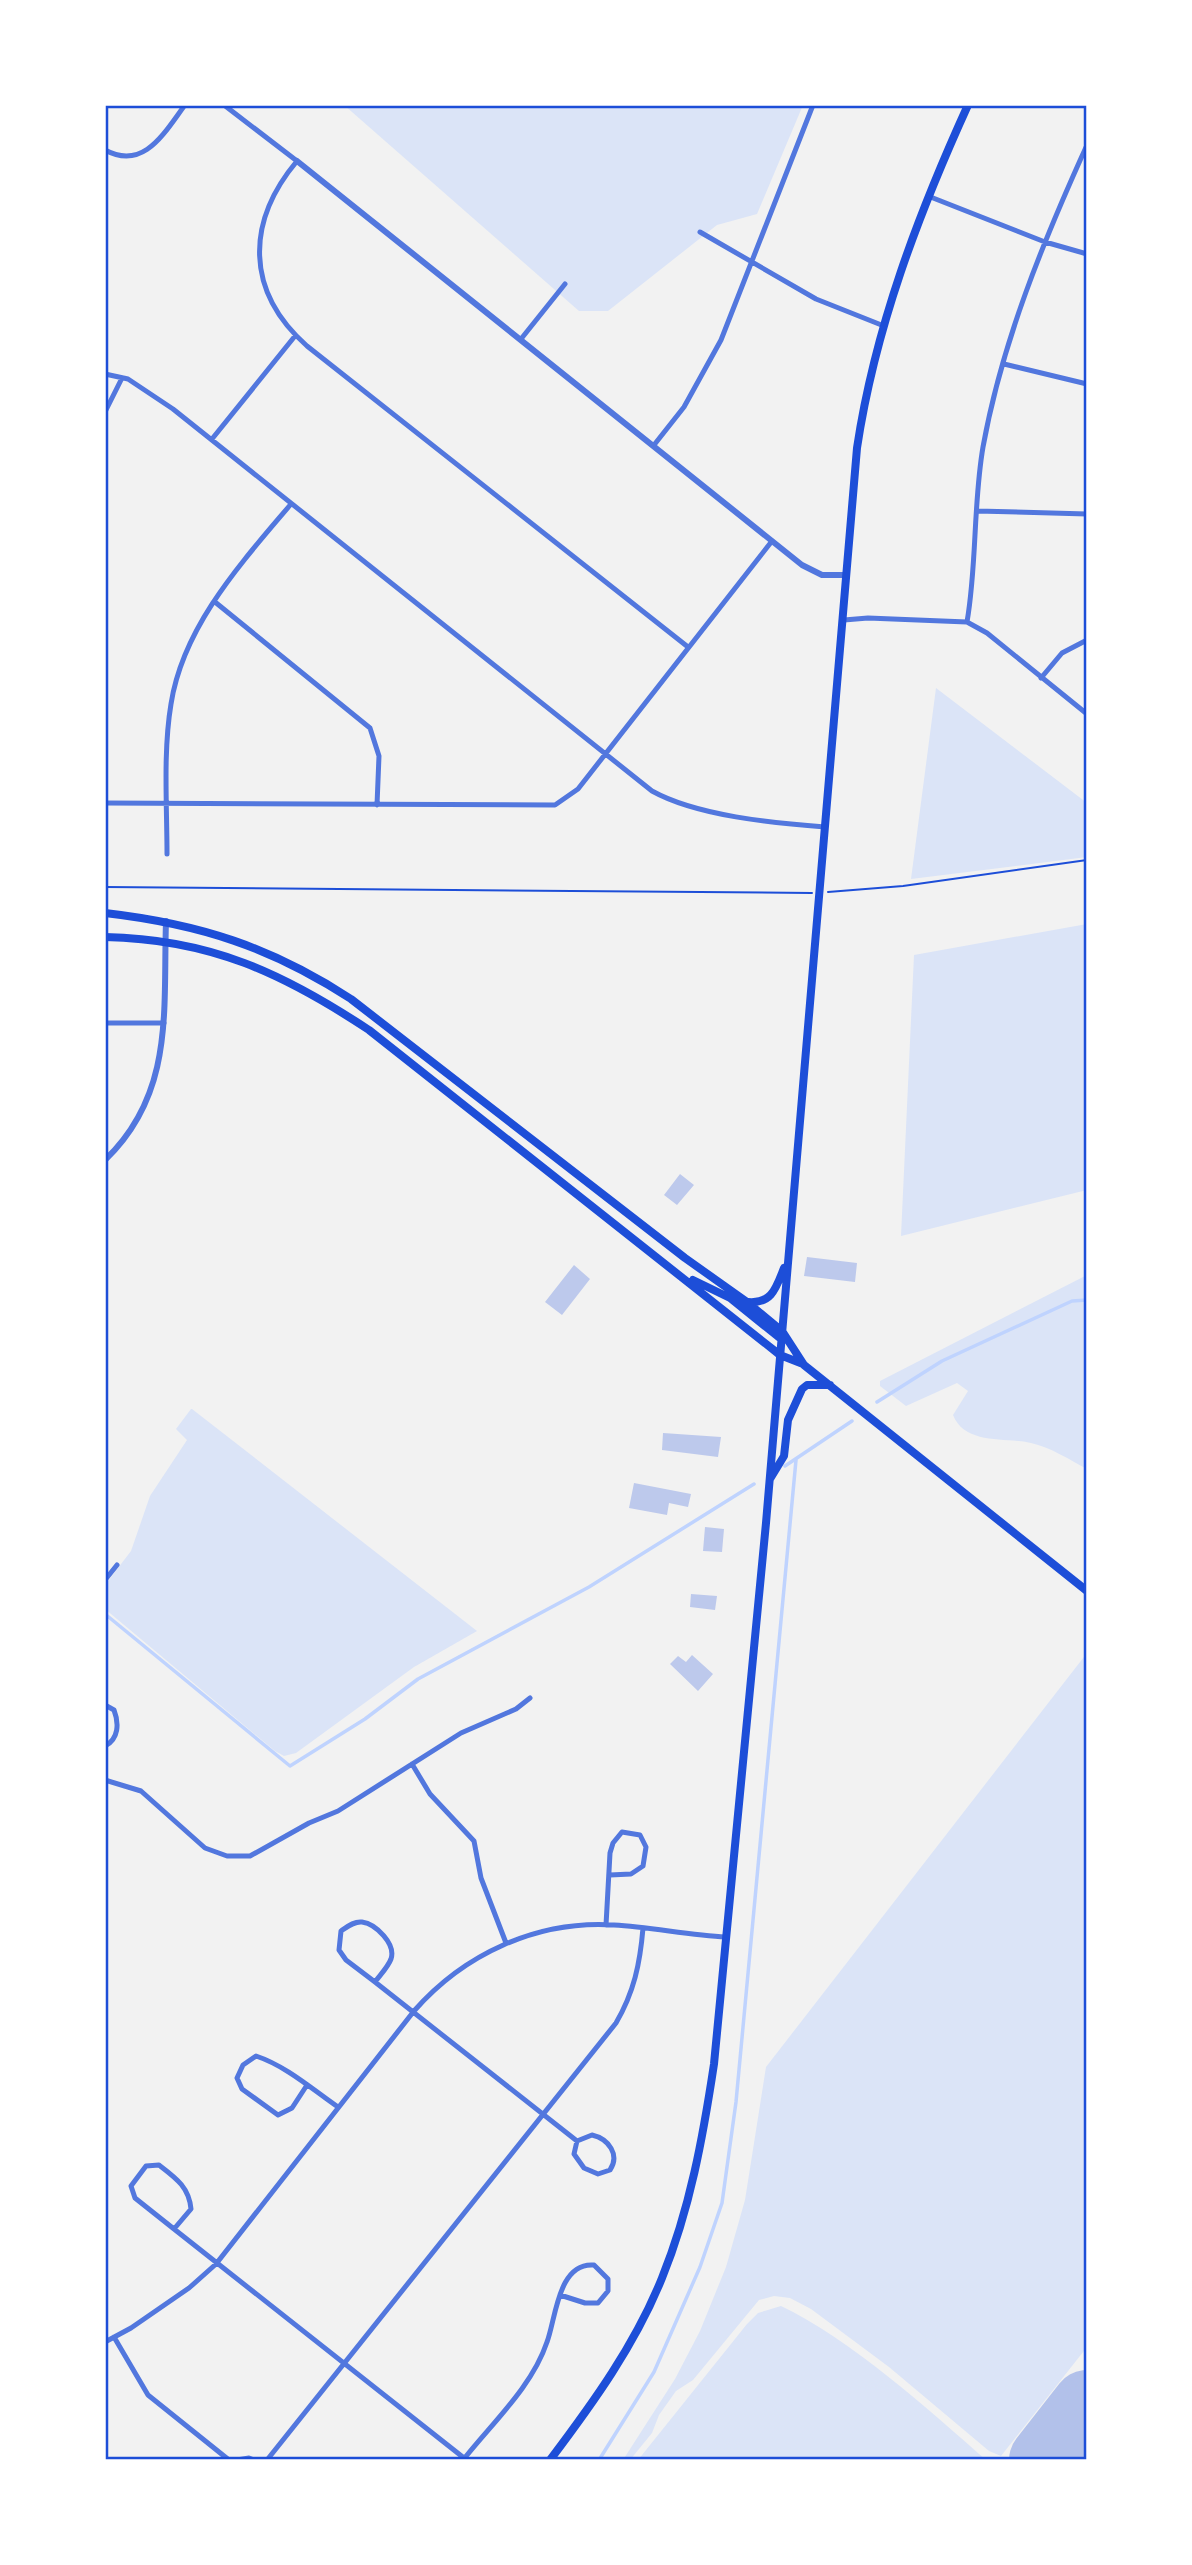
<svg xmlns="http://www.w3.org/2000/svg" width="1192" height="2565" font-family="Manrope,sans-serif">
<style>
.green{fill:#dbe4f7}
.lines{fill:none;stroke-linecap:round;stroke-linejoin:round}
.stream{stroke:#bfd3fe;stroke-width:3.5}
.taxiway{stroke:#b2c1ea;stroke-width:28}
.runway{stroke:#b2c1ea;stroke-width:70}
.building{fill:#bdc9ec}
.path{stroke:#1d4ed8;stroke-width:2}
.minor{stroke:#5277de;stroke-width:5}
.tertiary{stroke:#5277de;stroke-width:6}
.primary{stroke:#1d4ed8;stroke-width:8}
.neatline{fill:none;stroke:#1d4ed8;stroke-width:2.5}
</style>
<rect width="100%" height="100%" fill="#f2f2f2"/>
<path class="green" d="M344 105H803L757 214 717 225 608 311H579Z
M936 688 1087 803V857L911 879Z
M1087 924V1190L901 1236 914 955Z
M1087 1275V1469C1070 1460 1050 1447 1031 1443 1004 1437 965 1445 953 1415L968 1391 957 1383 906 1406 880 1386V1381Z
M191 1409H192L477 1631 414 1667 296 1753 284 1756 275 1751 105 1609V1585L131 1551 150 1496 187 1440 176 1429Z
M1087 1653V2347L1001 2456 989 2451 889 2367 811 2309 790 2298 774 2296 759 2300 693 2380 676 2391 659 2415 652 2433 630 2460H623L675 2379 700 2331 726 2267 745 2200 766 2067Z
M781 2306C850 2339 928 2409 986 2460H638L747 2324 758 2313Z"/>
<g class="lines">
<path class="stream" d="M877 1402 942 1361 1072 1301 1087 1300
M785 1466 852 1421
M105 1614 290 1766 365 1719 418 1679 589 1587 754 1484
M599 2460 654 2372 700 2267 722 2203 736 2102 796 1460"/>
<path class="taxiway" d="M1073 2424 1080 2460"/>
<path class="runway" d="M1044 2460 1087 2405"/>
</g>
<path class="building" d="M680 1174 694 1185 677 1205 664 1195Z
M807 1257 857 1263 855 1282 804 1276Z
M574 1265 590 1279 562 1315 545 1302Z
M663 1433 721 1437 718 1457 662 1450Z
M634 1483 691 1494 688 1507 669 1503 667 1515 629 1508Z
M705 1527 724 1529 722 1552 703 1551Z
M691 1594 717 1596 715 1610 690 1607Z
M692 1655 713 1674 698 1691 670 1664 678 1656 686 1662Z"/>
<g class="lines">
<path class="path" d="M105 887 812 893
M828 892 903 886 1087 860"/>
<path class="minor" d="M224 105 297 161C246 222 245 291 307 346L688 647
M105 150C144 171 164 133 185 105
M928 196 1045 242 1087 254
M700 232 816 299 884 326
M521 339 565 284
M1004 364 1087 384
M105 374 128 379 173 409 652 791C697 816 773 823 825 827
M105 412 122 378
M212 439 295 336
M654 445 684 407 721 340 813 105
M977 511 1087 514
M215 602 370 728 379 756 377 805
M844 620 868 618 967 622 987 633 1087 714
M967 622C977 565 973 505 983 447 1002 342 1043 242 1087 145
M1041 678 1062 653 1087 640
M105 803 555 805 578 789 772 541
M167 854C167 805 163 752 171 704 183 626 242 562 291 504
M105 1023H164
M105 1580 117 1565
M105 1705 114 1710C119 1723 119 1739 105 1746
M412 1764 430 1794 474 1841 481 1878 506 1943
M105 1780 141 1791 205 1848 227 1856H250L309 1823 338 1811 461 1733 516 1709 530 1698
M606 1925 610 1853 613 1843 622 1832 640 1835 646 1847 643 1866 631 1874 610 1875
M375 1982 346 1960 339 1950 341 1931C347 1927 354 1921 362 1922 376 1924 396 1944 391 1959 388 1967 380 1975 375 1982L577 2141 574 2154 584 2168 598 2174 610 2170C620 2155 609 2139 592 2135L577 2141
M307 2085 292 2108 278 2115 242 2089 237 2078 243 2065 256 2056C286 2066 312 2089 338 2107
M174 2229 135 2198 131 2186 146 2166 159 2165C176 2178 189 2187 191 2209L174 2229 464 2458
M114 2337 148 2395 229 2460
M105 2342 131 2328 189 2288 216 2264 414 2011C464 1954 537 1920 614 1925 651 1927 688 1935 726 1937
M237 2460 249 2458 254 2460
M267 2460 616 2023C634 1992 640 1964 643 1928
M463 2460C492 2423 532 2387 547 2342 556 2318 558 2262 594 2265L608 2279V2291L598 2303H585L560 2295"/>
<path class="tertiary" d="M297 161 802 565 822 575H847
M105 1160C175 1093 163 1009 166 921"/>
<path class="primary" d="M105 913C200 924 271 947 351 999L685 1258 747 1302 782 1331 804 1365 1087 1591
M105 937C210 939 283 973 369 1030L780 1355 803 1364
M693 1280 730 1298 781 1339
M748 1302C772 1304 776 1288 784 1268
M770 1479 784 1456 788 1420 802 1389 807 1385H830
M550 2460C593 2403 635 2345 662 2278 690 2209 703 2137 714 2064L766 1523 857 448C875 328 918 215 968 105"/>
</g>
<rect width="1192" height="2565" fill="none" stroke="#ffffff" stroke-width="214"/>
<rect x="107" y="107" width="978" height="2351" class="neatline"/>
</svg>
